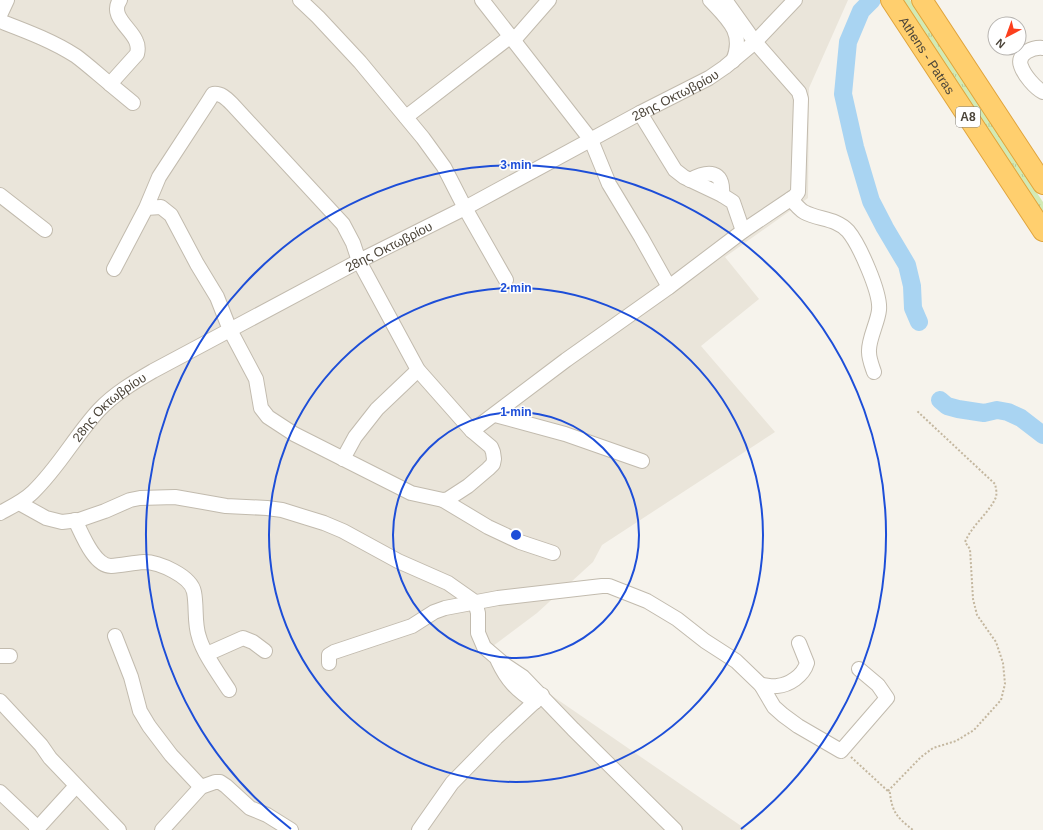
<svg xmlns="http://www.w3.org/2000/svg" width="1043" height="830" font-family="Helvetica,sans-serif">
<style>
.residential{fill:#eae5da}
.grass{fill:url(#grass-tufts)}
.lines{fill:none;stroke-linecap:round;stroke-linejoin:round}
.river{stroke:#a9d4f2;stroke-width:18}
.minor-casing{stroke:#c2bbae;stroke-width:16}
.highway-casing{stroke:#e0a43c;stroke-width:22}
.path{stroke:#c4b79f;stroke-width:2;stroke-dasharray:2 2;stroke-linecap:butt}
.minor{stroke:#fff;stroke-width:14}
.highway{stroke:#ffcf6e;stroke-width:20}
.ring{fill:none;stroke:#1d4ed8;stroke-width:2}
.labels{text-anchor:middle;stroke-width:3;stroke-linejoin:round;paint-order:stroke}
.shield{fill:#fff;stroke:#817c74;stroke-width:1}
.shield-label{font-size:12px;font-weight:bold;fill:#4b4439}
.street-label{font-size:13px;fill:#4b4439;stroke:#fff}
.centre{fill:#1d4ed8;stroke:#fff;stroke-width:2}
.ring-label{font-size:12px;text-anchor:middle;font-weight:bold;fill:#1d4ed8;stroke:#fff;stroke-width:3;stroke-linejoin:round;paint-order:stroke}
</style>
<defs>
<pattern id="grass-tufts" width="24" height="20" patternUnits="userSpaceOnUse"><rect width="24" height="20" fill="#d2eab5"/><path d="M3 7l-1-3M5 7V3M7 7l1-3M15 17l-1-3M17 17v-4M19 17l1-3" fill="none" stroke="#b6ca9c"/></pattern>
</defs>
<rect width="100%" height="100%" fill="#f6f3ec"/>
<path class="residential" d="M0 0H848L809 88 808 198 725 257 759 299 701 346 775 432 602 545 593 562 537 613 493 646 548 693 747 830H0Z"/>
<path class="grass" d="M903 0H910L1043 202V212Z"/>
<g class="lines">
<path class="river" d="M872 0 861 11 848 42 843 94 855 147 871 201 885 228 907 265 912 286 913 308 919 322
M940 400 947 406 958 409 984 413 997 410 1008 412 1021 418 1043 435"/>
<defs>
<g id="minor">
<path d="M300 0 318 17 360 62 423 138 444 167 465 208 506 280"/>
<path d="M482 0 591 140 609 184 641 237 669 287"/>
<path d="M710 0C728 19 745 33 733 61"/>
<path d="M0 15 7 0"/>
<path d="M0 21C26 31 53 41 76 56 88 65 99 75 110 84L137 54C138 50 138 45 136 41 131 28 109 16 120 0"/>
<path d="M514 40 549 0"/>
<path d="M1043 48C1034 47 1016 53 1021 66 1024 75 1035 88 1043 92"/>
<path d="M110 84 133 103"/>
<path d="M640 113 675 170 684 177 722 195 733 202 743 231"/>
<path d="M406 117 511 36"/>
<path d="M690 180C708 170 724 170 722 195"/>
<path d="M0 195 45 230"/>
<path d="M791 199C795 204 799 209 804 212 819 220 836 218 848 231 859 244 881 293 879 310 878 322 868 340 869 352 869 359 872 366 874 372"/>
<path d="M114 269 146 208 161 207 171 215 197 264 217 297 230 330 256 379 261 408 268 417 294 434 411 493 443 500 448 499 468 486 488 469 493 464 494 459 493 452 491 447 472 431 418 370 359 261 353 243 343 224 232 104C226 98 221 93 213 94L208 102 159 177 146 208"/>
<path d="M495 415 565 434 642 461"/>
<path d="M472 431 566 360 669 287 743 231 795 196 798 192 801 99 799 92 755 42 725 0"/>
<path d="M343 459 355 437 377 409 418 370"/>
<path d="M443 500 488 527 520 542 553 553"/>
<path d="M19 503 46 518 62 522 79 520 105 511 130 500 140 498 175 497 226 506 267 508 282 510 324 523 343 531 398 561 448 583 475 602 478 613V633L484 647 505 665 523 677 573 729 675 830"/>
<path id="s1" d="M0 513C11 507 24 501 33 492 59 467 75 436 99 410 114 394 134 382 153 371L359 261 465 208 640 113 709 78 725 67 755 42 795 0"/>
<path d="M75 520C82 534 94 566 111 566 122 565 133 563 144 562 159 562 191 576 194 592 197 607 194 623 199 637 203 653 220 676 229 690"/>
<path d="M115 636 131 677 140 711 149 726 171 755 201 787"/>
<path d="M207 654 243 638 253 642 265 651"/>
<path d="M0 656H10"/>
<path d="M498 661C507 680 516 690 535 702"/>
<path d="M329 663V655L334 652 412 626 434 612 445 608 498 598 602 586H609L647 601 677 619 705 641 736 661 761 685 774 707 783 715 798 726 841 751 887 698 878 685 859 669"/>
<path d="M761 685C766 685 772 687 777 686 789 685 803 676 807 663L799 643"/>
<path d="M0 701 41 745 50 758 119 830"/>
<path d="M0 792 38 828"/>
<path d="M36 830 76 786"/>
<path d="M162 830 201 787 215 782H220L226 786 250 808 267 815 291 830"/>
<path d="M419 830 452 783 496 738 542 695"/>
</g>
<g id="highway">
<path id="s2" d="M891 0 1043 231"/>
<path d="M922 0 1043 184"/>
</g>
</defs>
<use href="#minor" class="minor-casing"/>
<use href="#highway" class="highway-casing"/>
<path class="path" d="M851 757 890 793C892 813 898 818 913 830
M888 791 921 757 933 748 956 741 974 730 1001 700 1005 684 1003 663 996 642 977 615 973 599 970 549 965 542C972 525 990 512 996 497 997 493 996 488 995 484L916 410"/>
<use href="#minor" class="minor"/>
<use href="#highway" class="highway"/>
</g>
<g class="ring">
<circle cx="516" cy="535" r="123"/>
<circle cx="516" cy="535" r="247"/>
<path d="M291 829A370 370 0 1 1 741 829"/>
</g>
<g class="labels">
<rect class="shield" x="956" y="107" width="24" height="20" rx="3"/>
<g class="shield-label">
<text x="968" y="121">Α8</text>
</g>
<g class="street-label">
<text dy="5" stroke="none"><textPath href="#s2" startOffset="66">Athens - Patras</textPath></text>
<text dy="5" stroke="none"><textPath href="#s1" startOffset="802">28ης Οκτωβρίου</textPath></text>
<text dy="5" stroke="none"><textPath href="#s1" startOffset="478">28ης Οκτωβρίου</textPath></text>
<text dy="5" stroke="none"><textPath href="#s1" startOffset="154">28ης Οκτωβρίου</textPath></text>
</g>
</g>
<circle cx="516" cy="535" r="6" class="centre"/>
<g class="ring-label">
<text x="516" y="169">3 min</text>
<text x="516" y="292">2 min</text>
<text x="516" y="416">1 min</text>
</g>
<g transform="translate(1007 36) rotate(221)"><circle r="19" fill="#ffffff" stroke="#b7b4b0"/>
<path d="M0-3L7 15L0 10L-7 15Z" fill="#fc3f1d"/>
<text y="-6" font-size="11" font-weight="bold" text-anchor="middle" fill="#4b4439">N</text>
</g>
</svg>
